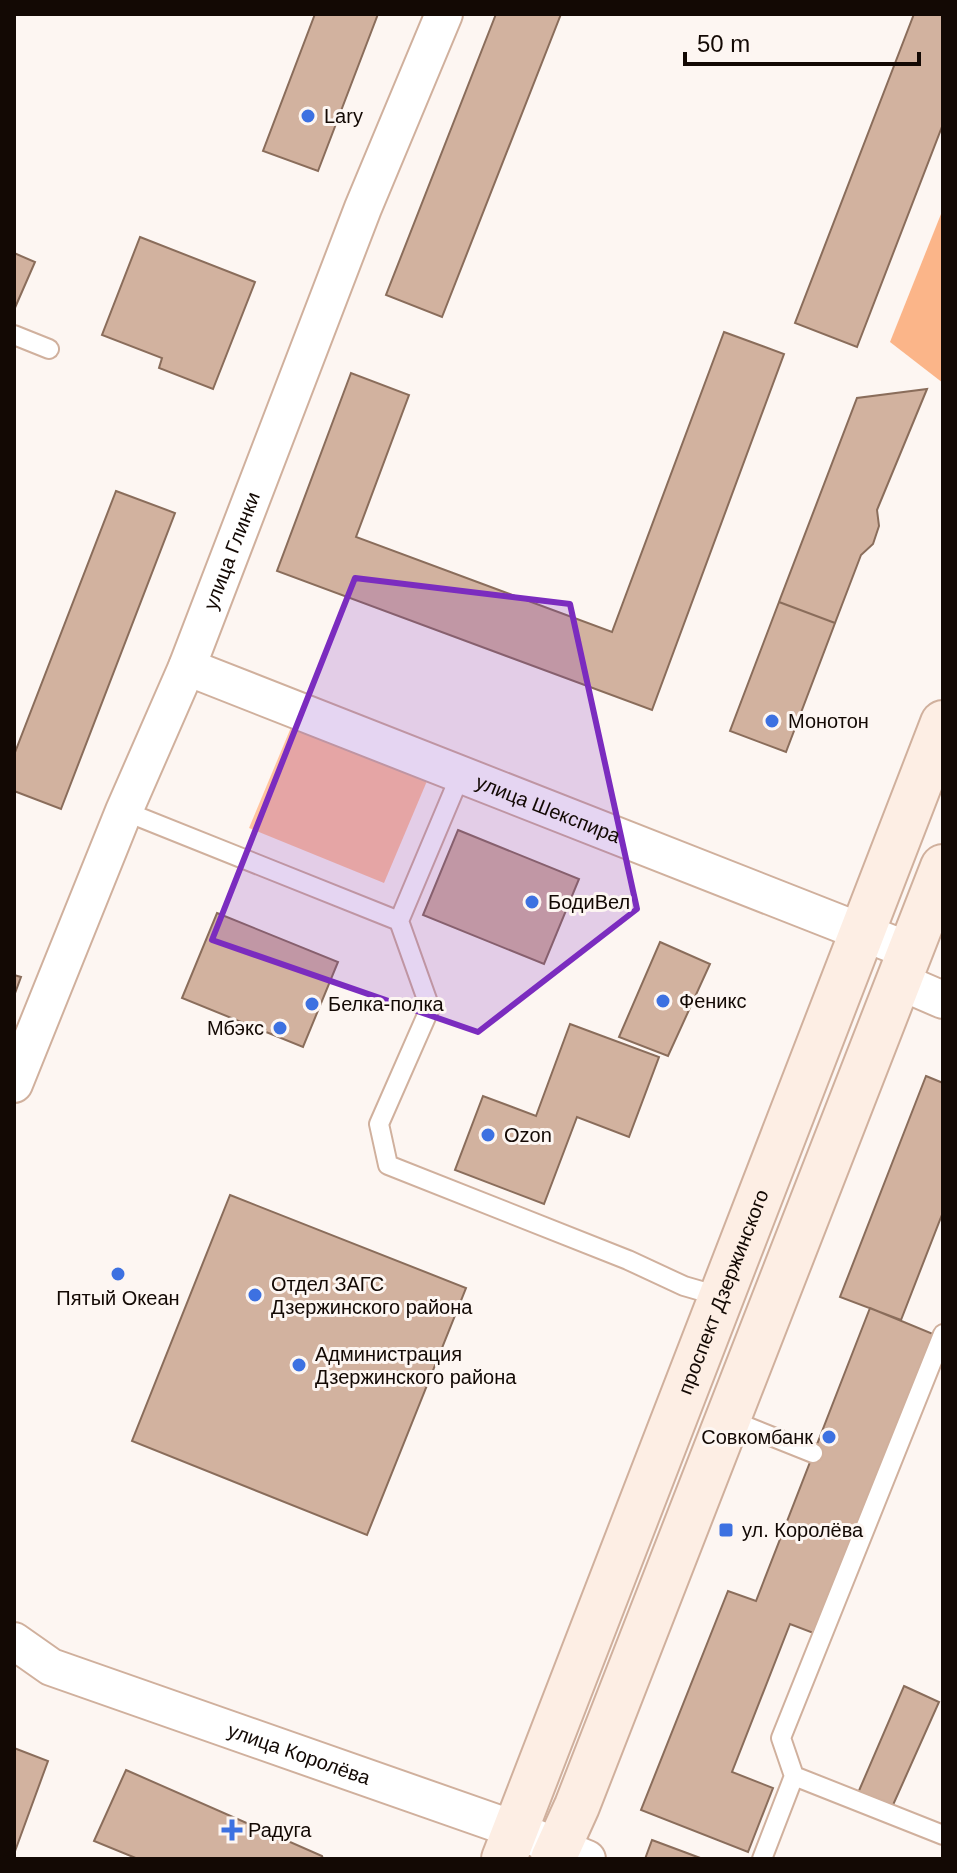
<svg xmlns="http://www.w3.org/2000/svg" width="957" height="1873" font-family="Helvetica,sans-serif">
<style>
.green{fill:#ffc49f}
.forest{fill:#fbb589}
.building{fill:#d2b29f;stroke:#8a6d5b;stroke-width:2}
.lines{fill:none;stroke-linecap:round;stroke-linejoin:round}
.lane-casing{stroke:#d0b09d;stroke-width:22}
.street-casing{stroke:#d0b09d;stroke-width:40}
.secondary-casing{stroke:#d0b09d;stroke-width:48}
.lane{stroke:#fff;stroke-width:18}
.street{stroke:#fff;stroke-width:36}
.secondary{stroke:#fdeee4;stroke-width:44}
.marked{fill:#7b2cbf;fill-opacity:0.2;stroke:#7b2cbf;stroke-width:6;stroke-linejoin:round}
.poi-dot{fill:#3d71e1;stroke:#fdf6f2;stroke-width:3}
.labels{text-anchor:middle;stroke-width:6;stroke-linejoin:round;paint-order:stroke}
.poi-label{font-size:20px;fill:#130904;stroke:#fdf6f2;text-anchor:start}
.street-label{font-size:20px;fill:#130904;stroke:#fdf6f2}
</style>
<rect width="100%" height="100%" fill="#fdf6f2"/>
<path class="green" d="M292 725 427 781 384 883 249 828Z"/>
<path class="forest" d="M943 209V383L890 342Z"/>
<path class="building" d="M315 14H378L318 171 263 151Z
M496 14H561L442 317 386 295Z
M914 14H943V124L857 347 795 323Z
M140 237 255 282 213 389 159 368 162 358 102 335Z
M14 253 35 262 14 310Z
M724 332 784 354 652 710 277 571 351 373 409 395 356 537 612 632Z
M927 389 877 510 879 526 873 544 861 555 835 623 779 602 857 398Z
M116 491 175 513 61 809 14 791V755Z
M779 602 835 623 786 752 730 731Z
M458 830 579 879 544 964 423 915Z
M217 913 338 962 303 1047 182 998Z
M660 942 710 964 668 1056 619 1037Z
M14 975 21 977 14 996Z
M570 1024 659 1057 629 1137 577 1117 544 1204 455 1170 483 1096 536 1116Z
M926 1076 943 1083V1212L901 1320 840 1297Z
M230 1195 466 1288 367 1535 132 1441Z
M870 1308 933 1334 816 1634 790 1624 732 1772 773 1788 748 1852 641 1810 728 1591 756 1601Z
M904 1686 939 1702 893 1805 858 1793Z
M14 1748 48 1761 14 1854Z
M126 1770 322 1856 323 1859H138L94 1841Z
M652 1840 703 1859H645Z"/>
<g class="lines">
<defs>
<path id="lane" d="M14 335 49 349
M460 776 399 921 430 1008 379 1124 388 1165 628 1260 684 1286 722 1297
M124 811 399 921
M728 1419 813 1453
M794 1776 943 1835
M762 1859 794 1776 781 1738 943 1334"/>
<g id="street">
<path id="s1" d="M187 667 910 951"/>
<path d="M899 981 943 1000"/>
<path id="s2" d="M14 1084 124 811 187 667 363 208 444 14"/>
<path id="s3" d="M14 1641 51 1667 516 1830 587 1859"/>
</g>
<g id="secondary">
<path id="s4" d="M504 1859 943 723"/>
<path d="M553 1859 577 1806 943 867"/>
</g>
</defs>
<use href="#lane" class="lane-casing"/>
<use href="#street" class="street-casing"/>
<use href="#secondary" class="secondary-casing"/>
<use href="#lane" class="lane"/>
<use href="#street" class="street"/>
<use href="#secondary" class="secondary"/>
</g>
<path class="marked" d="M355 578 570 604 637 909 478 1032 212 940Z"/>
<g class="poi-dot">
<circle cx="308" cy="116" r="8"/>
<circle cx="772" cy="721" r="8"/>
<circle cx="532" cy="902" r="8"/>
<circle cx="663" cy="1001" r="8"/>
<circle cx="312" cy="1004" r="8"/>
<circle cx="280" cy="1028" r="8"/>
<circle cx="488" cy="1135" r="8"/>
<circle cx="118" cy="1274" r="8"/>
<circle cx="255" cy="1295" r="8"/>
<circle cx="299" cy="1365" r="8"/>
<circle cx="829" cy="1437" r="8"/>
<rect x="718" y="1522" width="16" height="16" rx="4"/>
<path d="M228 1818h8v8h8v8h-8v8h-8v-8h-8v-8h8z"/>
</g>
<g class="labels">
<g class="poi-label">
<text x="324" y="123">Lary</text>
<text x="788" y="728">Монотон</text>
<text x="548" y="909">БодиВел</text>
<text x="679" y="1008">Феникс</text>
<text x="328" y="1011">Белка-полка</text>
<text x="264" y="1035" text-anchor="end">Мбэкс</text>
<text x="504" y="1142">Ozon</text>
<text x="271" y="1291">Отдел ЗАГС<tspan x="271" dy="23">Дзержинского района</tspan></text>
<text x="118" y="1305" text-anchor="middle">Пятый Океан</text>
<text x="315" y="1361">Администрация<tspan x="315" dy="23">Дзержинского района</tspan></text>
<text x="813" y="1444" text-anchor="end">Совкомбанк</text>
<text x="742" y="1537">ул. Королёва</text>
<text x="248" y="1837">Радуга</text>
</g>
<g class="street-label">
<text dy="7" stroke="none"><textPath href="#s2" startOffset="576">улица Глинки</textPath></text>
<text dy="7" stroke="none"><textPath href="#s1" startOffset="388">улица Шекспира</textPath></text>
<text dy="7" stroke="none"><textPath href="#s4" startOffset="608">проспект Дзержинского</textPath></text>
<text dy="7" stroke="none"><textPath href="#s3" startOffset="308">улица Королёва</textPath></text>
</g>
</g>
<rect width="957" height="1873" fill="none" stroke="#130904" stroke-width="32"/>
<path d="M685 52v12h234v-12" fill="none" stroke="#130904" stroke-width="4"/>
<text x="697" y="52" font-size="24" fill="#130904" stroke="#fdf6f2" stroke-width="6" paint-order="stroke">50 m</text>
</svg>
